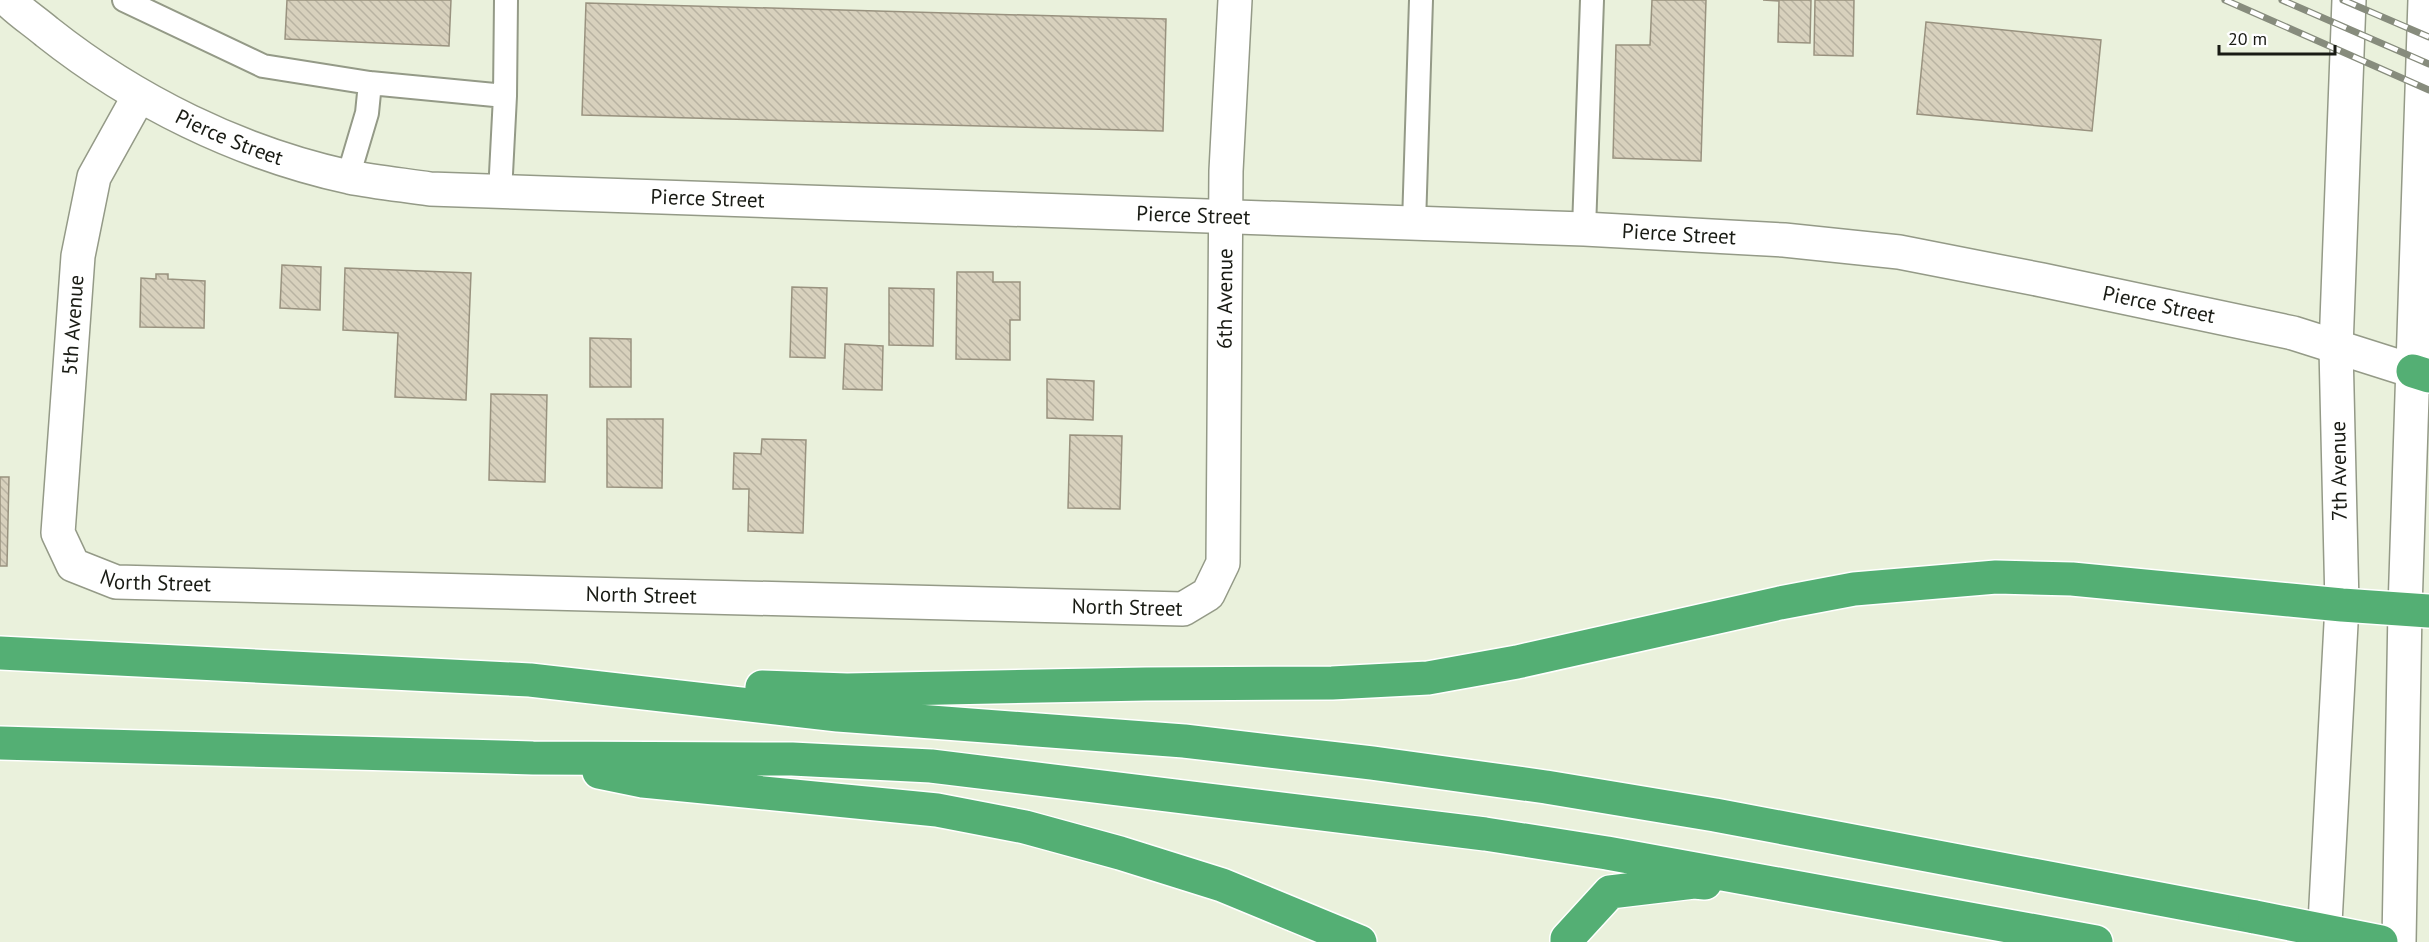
<svg xmlns="http://www.w3.org/2000/svg" width="2429" height="942" font-family="'PT Sans',sans-serif">
<style>
.building{fill:url(#building-back-hatch);stroke:#99927f;stroke-width:1.5}
.lines{fill:none;stroke-linecap:round;stroke-linejoin:round}
.lane-casing{stroke:#949a87;stroke-width:26}
.street-casing{stroke:#949a87;stroke-width:36}
.secondary-casing{stroke:#949a87;stroke-width:36}
.highway-casing{stroke:#fff;stroke-width:36}
.lane{stroke:#fff;stroke-width:22}
.street{stroke:#fff;stroke-width:33}
.secondary{stroke:#fff;stroke-width:33}
.highway{stroke:#54af74;stroke-width:33}
.rail-casing{stroke:#878c7d;stroke-width:7}
.rail{stroke:#fff;stroke-width:4.5;stroke-dasharray:14;stroke-linecap:butt}
.highway-bridge-casing{stroke:#fff;stroke-width:36;stroke-linecap:butt}
.highway-bridge{stroke:#54af74;stroke-width:33}
.labels{text-anchor:middle;stroke-width:6;stroke-linejoin:round;paint-order:stroke}
.street-label{font-size:21px;fill:#191b14;stroke:#fff}
</style>
<defs>
<pattern id="building-back-hatch" width="6" height="6" patternUnits="userSpaceOnUse" patternTransform="scale(1.5)"><rect width="6" height="6" fill="#d8d1bd"/><path d="M-1 5l2 2M0 0l6 6M5-1l2 2" fill="none" stroke="#b9b3a2"/></pattern>
</defs>
<rect width="100%" height="100%" fill="#eaf1dc"/>
<path class="building" d="M287 0H451L449 46 285 39Z
M1652 0H1706L1701 161 1613 158 1616 45H1650Z
M1763 0H1811L1810 43 1778 42 1779 1Z
M1815 0H1854L1853 56 1814 55Z
M586 3 1166 19 1163 131 582 115Z
M1926 22 2101 40 2092 131 1917 114Z
M282 265 321 267 320 310 280 308Z
M345 268 471 273 466 400 395 397 398 333 343 330Z
M957 272H993V282H1020V320H1010V360L956 359Z
M156 274H168V279L205 281 204 328 140 327 141 278 156 279Z
M792 287 827 288 825 358 790 357Z
M889 288 934 289 933 346 889 345Z
M590 338 631 339V387H590Z
M845 344 883 346 882 390 843 389Z
M1047 379 1094 381 1093 420 1047 418Z
M491 394 547 395 545 482 489 480Z
M607 419H663L662 488 607 487Z
M1070 435 1122 436 1120 509 1068 508Z
M762 439 806 440 803 533 748 531 749 489H733L734 453 761 454Z
M0 477H9L7 566H0Z"/>
<g class="lines">
<defs>
<path id="lane" d="M124 0 263 66 370 83 505 96
M348 177 367 113 370 83
M500 193 505 96 506 0
M1414 224 1421 0
M1584 229 1592 0"/>
<g id="street">
<path id="s1" d="M139 96 94 177 78 256 58 533 73 565 116 582 1183 609 1208 594 1223 563 1226 171 1235 0"/>
</g>
<g id="secondary">
<path id="s2" d="M8 0C20 12 34 21 47 32 134 101 239 153 349 177 375 182 403 185 430 189L1584 229 1784 240 1899 252 2042 280 2293 333 2413 371"/>
<path d="M2324 942 2342 605 2336 348 2349 0"/>
<path d="M2399 942 2405 609 2425 0"/>
</g>
<path id="highway" d="M2413 371 2429 376
M0 653 530 680 838 715 1184 741 1372 763 1546 787 1715 815 2255 917
M762 687 847 690 1146 684 1332 683 1428 678 1517 662 1780 603 1854 589 1996 577 2072 579 2342 605 2429 611
M0 743 533 758 792 759 931 766 1485 834 1607 853 2096 942
M599 772 643 781 937 810 1025 827 1120 853 1222 885 1360 942
M1567 942V939L1610 892 1694 882 1705 883"/>
</defs>
<use href="#lane" class="lane-casing"/>
<use href="#street" class="street-casing"/>
<use href="#secondary" class="secondary-casing"/>
<use href="#highway" class="highway-casing"/>
<use href="#lane" class="lane"/>
<use href="#street" class="street"/>
<use href="#secondary" class="secondary"/>
<use href="#highway" class="highway"/>
<defs>
<path id="rail" d="M2225 0 2429 90
M2282 0 2429 64
M2343 0 2429 37"/>
</defs>
<use href="#rail" class="rail-casing"/>
<use href="#rail" class="rail"/>
<defs>
<path id="highway-bridge" d="M2255 917 2381 942"/>
</defs>
<use href="#highway-bridge" class="highway-bridge-casing"/>
<use href="#highway-bridge" class="highway-bridge"/>
</g>
<g class="labels">
<g class="street-label">
<text dy="7" stroke="none"><textPath href="#s2" startOffset="262">Pierce Street</textPath></text>
<text dy="7" stroke="none"><textPath href="#s2" startOffset="748">Pierce Street</textPath></text>
<text dy="7" stroke="none"><textPath href="#s2" startOffset="1234">Pierce Street</textPath></text>
<text dy="7" stroke="none"><textPath href="#s2" startOffset="1720">Pierce Street</textPath></text>
<text dy="7" stroke="none"><textPath href="#s1" startOffset="1928">6th Avenue</textPath></text>
<text dy="7" stroke="none"><textPath href="#s2" startOffset="2206">Pierce Street</textPath></text>
<text transform="translate(73 325) rotate(-86)" y="7">5th Avenue</text>
<text transform="translate(2339 471) rotate(-91)" y="7">7th Avenue</text>
<text dy="7" stroke="none"><textPath href="#s1" startOffset="572">North Street</textPath></text>
<text dy="7" stroke="none"><textPath href="#s1" startOffset="1058">North Street</textPath></text>
<text dy="7" stroke="none"><textPath href="#s1" startOffset="1544">North Street</textPath></text>
</g>
</g>
<path d="M2219 45v9h116v-9" fill="none" stroke="#191b14" stroke-width="3"/>
<text x="2228" y="45" font-size="18" fill="#191b14" stroke="#ffffff" stroke-width="4.5" paint-order="stroke">20 m</text>
</svg>
